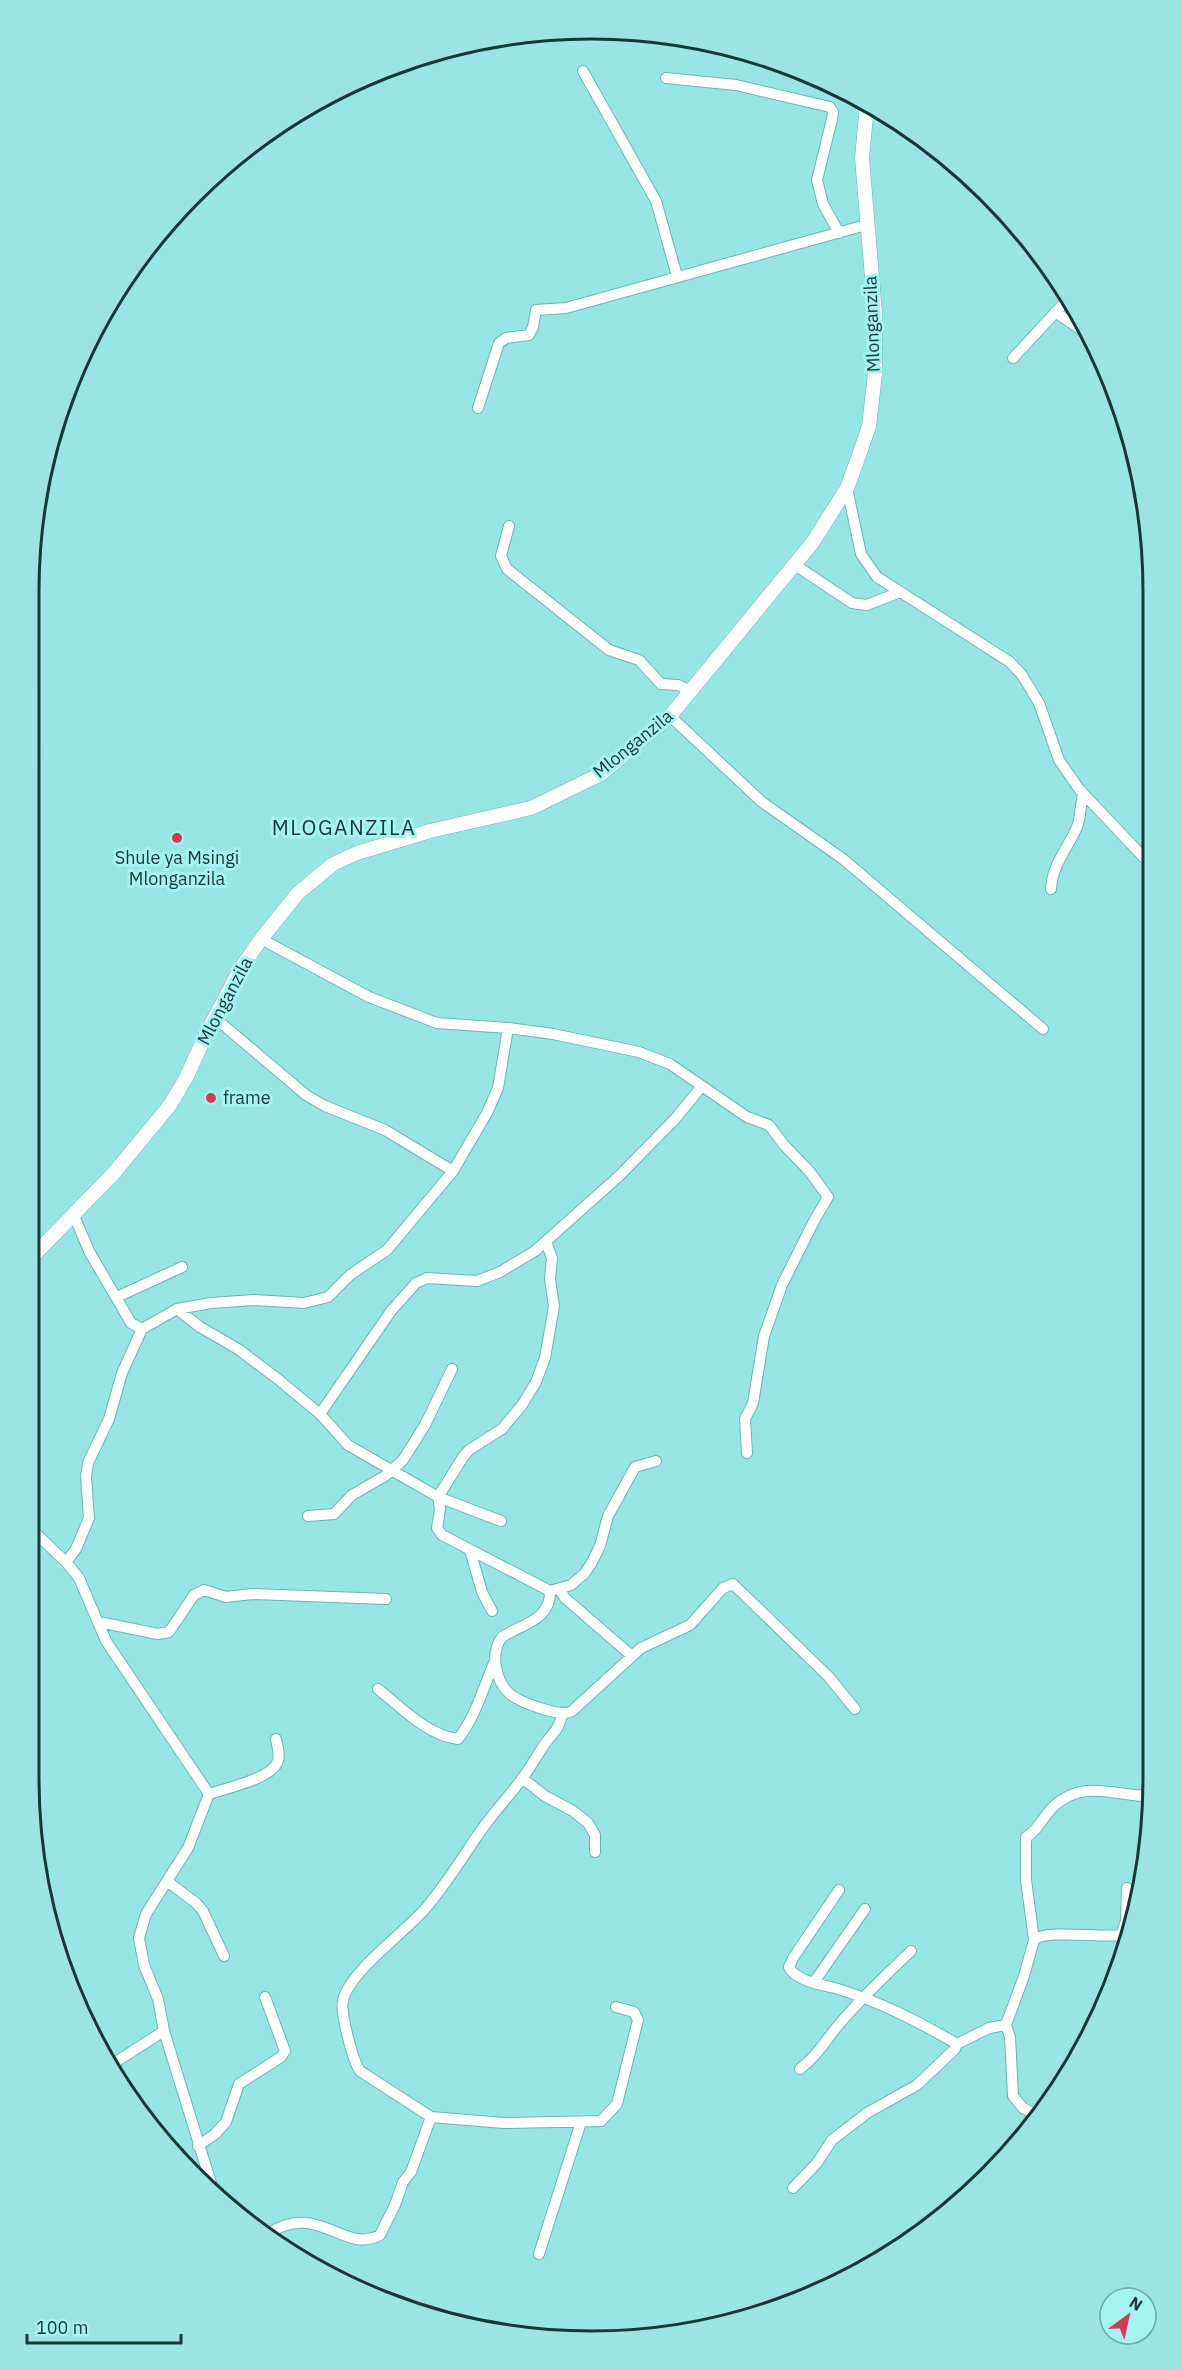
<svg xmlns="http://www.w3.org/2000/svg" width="1182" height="2370" font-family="'IBM Plex Sans',sans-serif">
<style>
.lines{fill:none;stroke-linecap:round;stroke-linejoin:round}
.street-casing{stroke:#69b7b4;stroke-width:12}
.secondary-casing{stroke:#69b7b4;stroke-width:15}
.street{stroke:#fff;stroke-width:10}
.secondary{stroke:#fff;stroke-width:14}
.poi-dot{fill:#cc3d5a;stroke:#a5f4f1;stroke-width:2}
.labels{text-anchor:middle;stroke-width:6;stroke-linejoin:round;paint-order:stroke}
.street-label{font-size:18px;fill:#173837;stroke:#a5f4f1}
.poi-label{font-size:18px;fill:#173837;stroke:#a5f4f1}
.quarter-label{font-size:21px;letter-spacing:1.5px;fill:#173837;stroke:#a5f4f1}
.rim{fill:none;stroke:#173837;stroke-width:3}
</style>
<rect width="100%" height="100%" fill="#98e6e4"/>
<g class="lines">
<defs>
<path id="street" d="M583 71 656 201 677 276
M666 78 736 85 830 107 833 112 832 119 817 180 823 204 839 233
M1055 312 1085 332
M1013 358 1067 300
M478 408 499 343 506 338 529 335 533 327 536 310 566 308 866 225
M847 488 861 554 877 577 1010 662 1022 675 1039 703 1059 760 1079 789 1150 864
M509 526 501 556 507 569 609 650 639 660 661 684 678 685 690 691
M795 565 852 603 867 605 900 592
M670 716 762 802 843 859 1043 1029
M1051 889C1052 865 1068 848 1077 827 1081 817 1080 806 1083 795
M261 939 369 997 437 1023 508 1028 553 1034 639 1052 670 1064 747 1117 769 1125 784 1145 810 1172 828 1197 814 1221 782 1285 764 1336 753 1403 745 1419 747 1453
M215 1018 306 1095 325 1106 385 1130 453 1171
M74 1216 90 1253 131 1323 142 1329 177 1309 211 1303 254 1300 304 1303 328 1297 350 1275 387 1250 453 1171 487 1113 498 1088 508 1028
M117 1297 182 1267
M177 1309 200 1327 238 1349 279 1380 320 1414 348 1445 438 1497 440 1509 437 1528 442 1535 550 1591 571 1585 584 1574 591 1564 600 1546 608 1516 635 1467 656 1461
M320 1414 391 1311 416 1283 427 1278 477 1281 500 1272 535 1251 619 1176 675 1119 702 1086
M308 1516 334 1514 352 1495 385 1476 403 1460 425 1425 452 1369
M501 1521 438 1497 463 1457 469 1450 502 1429 522 1405 536 1382 545 1358 554 1306 550 1279 552 1258 546 1242
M29 1527 66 1562 79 1578 106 1641 209 1794 188 1848 167 1881 196 1903 203 1911 224 1956
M470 1550 482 1592 492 1611
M66 1562 76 1549 89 1518 86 1477 88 1463 109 1419 122 1373 142 1329
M559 1589 565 1598 632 1656
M550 1591C551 1620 522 1624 502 1637 490 1653 495 1681 510 1694 519 1702 561 1718 572 1711L641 1648 690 1625 723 1588 733 1584 828 1676 855 1709
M99 1622 158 1634 169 1632 194 1595 204 1590 226 1597 252 1594 386 1599
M378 1689C401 1707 428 1736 458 1739 476 1716 483 1688 494 1663
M522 1778 545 1796 573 1811 588 1823 595 1835V1852
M209 1794C226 1788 270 1779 277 1763 281 1756 277 1746 276 1739
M839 1890 793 1958 789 1967C795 1981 824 1985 838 1989 881 2002 919 2022 957 2044
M1034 1940 1026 1880V1837C1039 1830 1043 1816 1054 1806 1085 1778 1116 1797 1152 1796
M814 1982 865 1909
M164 2031 211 2183
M114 2063 164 2031 158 1999 144 1965 139 1938 146 1914 167 1881
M800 2069C816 2057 824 2043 836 2028 859 2000 885 1976 911 1951
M1034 2114 1023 2108 1013 2096 1010 2037 1006 2025 1024 1976 1034 1940C1045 1929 1102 1938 1121 1935L1126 1921 1127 1888
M431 2117 360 2071C353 2061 340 2013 343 2001 348 1973 404 1933 424 1910 446 1885 463 1856 482 1829 495 1811 509 1796 522 1779 531 1767 538 1753 547 1741 555 1731 560 1727 562 1714
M198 2146 215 2134 226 2122 239 2084 281 2057 285 2051 265 1997
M793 2188 817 2163 832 2140 867 2113 917 2085 955 2049 957 2044 989 2028 1006 2025
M266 2235C318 2199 343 2255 380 2235L395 2205 403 2182 411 2172 431 2117 504 2123 601 2121 617 2104 638 2020 634 2012 616 2007
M539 2254 581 2122
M783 2301 792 2298"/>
<path id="secondary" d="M29 1260 113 1174 170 1105 186 1078 208 1030 241 968 261 939 298 893 333 864 357 853 430 831 531 808 601 774 670 716 813 542 847 488 857 461 869 426 875 374V313L862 158 867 105"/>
</defs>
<use href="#street" class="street-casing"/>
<use href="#secondary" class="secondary-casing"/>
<use href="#street" class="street"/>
<use href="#secondary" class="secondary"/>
</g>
<g class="poi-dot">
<circle cx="177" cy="838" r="6"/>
<circle cx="211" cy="1098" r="6"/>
</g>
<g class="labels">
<g class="street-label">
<text transform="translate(872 324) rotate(-92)" y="6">Mlonganzila</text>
<text transform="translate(633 744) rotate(-39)" y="6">Mlonganzila</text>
<text transform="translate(225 1001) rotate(-62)" y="6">Mlonganzila</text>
</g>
<g class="poi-label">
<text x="177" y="864">Shule ya Msingi<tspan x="177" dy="21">Mlonganzila</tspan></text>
<text x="223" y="1104" text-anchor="start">frame</text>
</g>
<g class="quarter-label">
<text x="344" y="835">MLOGANZILA</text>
</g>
</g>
<path d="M0 0H1182V2370H0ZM591 39H591A552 552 0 0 1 1143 591V1779A552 552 0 0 1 591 2331H591A552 552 0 0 1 39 1779V591A552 552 0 0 1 591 39Z" fill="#9ae5e2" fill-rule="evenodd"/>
<path class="rim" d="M591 39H591A552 552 0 0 1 1143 591V1779A552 552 0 0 1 591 2331H591A552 552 0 0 1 39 1779V591A552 552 0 0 1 591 39Z"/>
<g transform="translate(1128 2316) rotate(33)"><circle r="28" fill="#a5f4f1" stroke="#6ca9a7" stroke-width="1.5"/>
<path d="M0-4.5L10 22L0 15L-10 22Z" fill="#cc3d5a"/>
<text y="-9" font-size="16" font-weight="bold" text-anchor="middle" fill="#173837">N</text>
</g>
<path d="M27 2334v9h154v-9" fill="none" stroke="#173837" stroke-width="3"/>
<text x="36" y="2334" font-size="18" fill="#173837" stroke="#a5f4f1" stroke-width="4.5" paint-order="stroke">100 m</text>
</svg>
